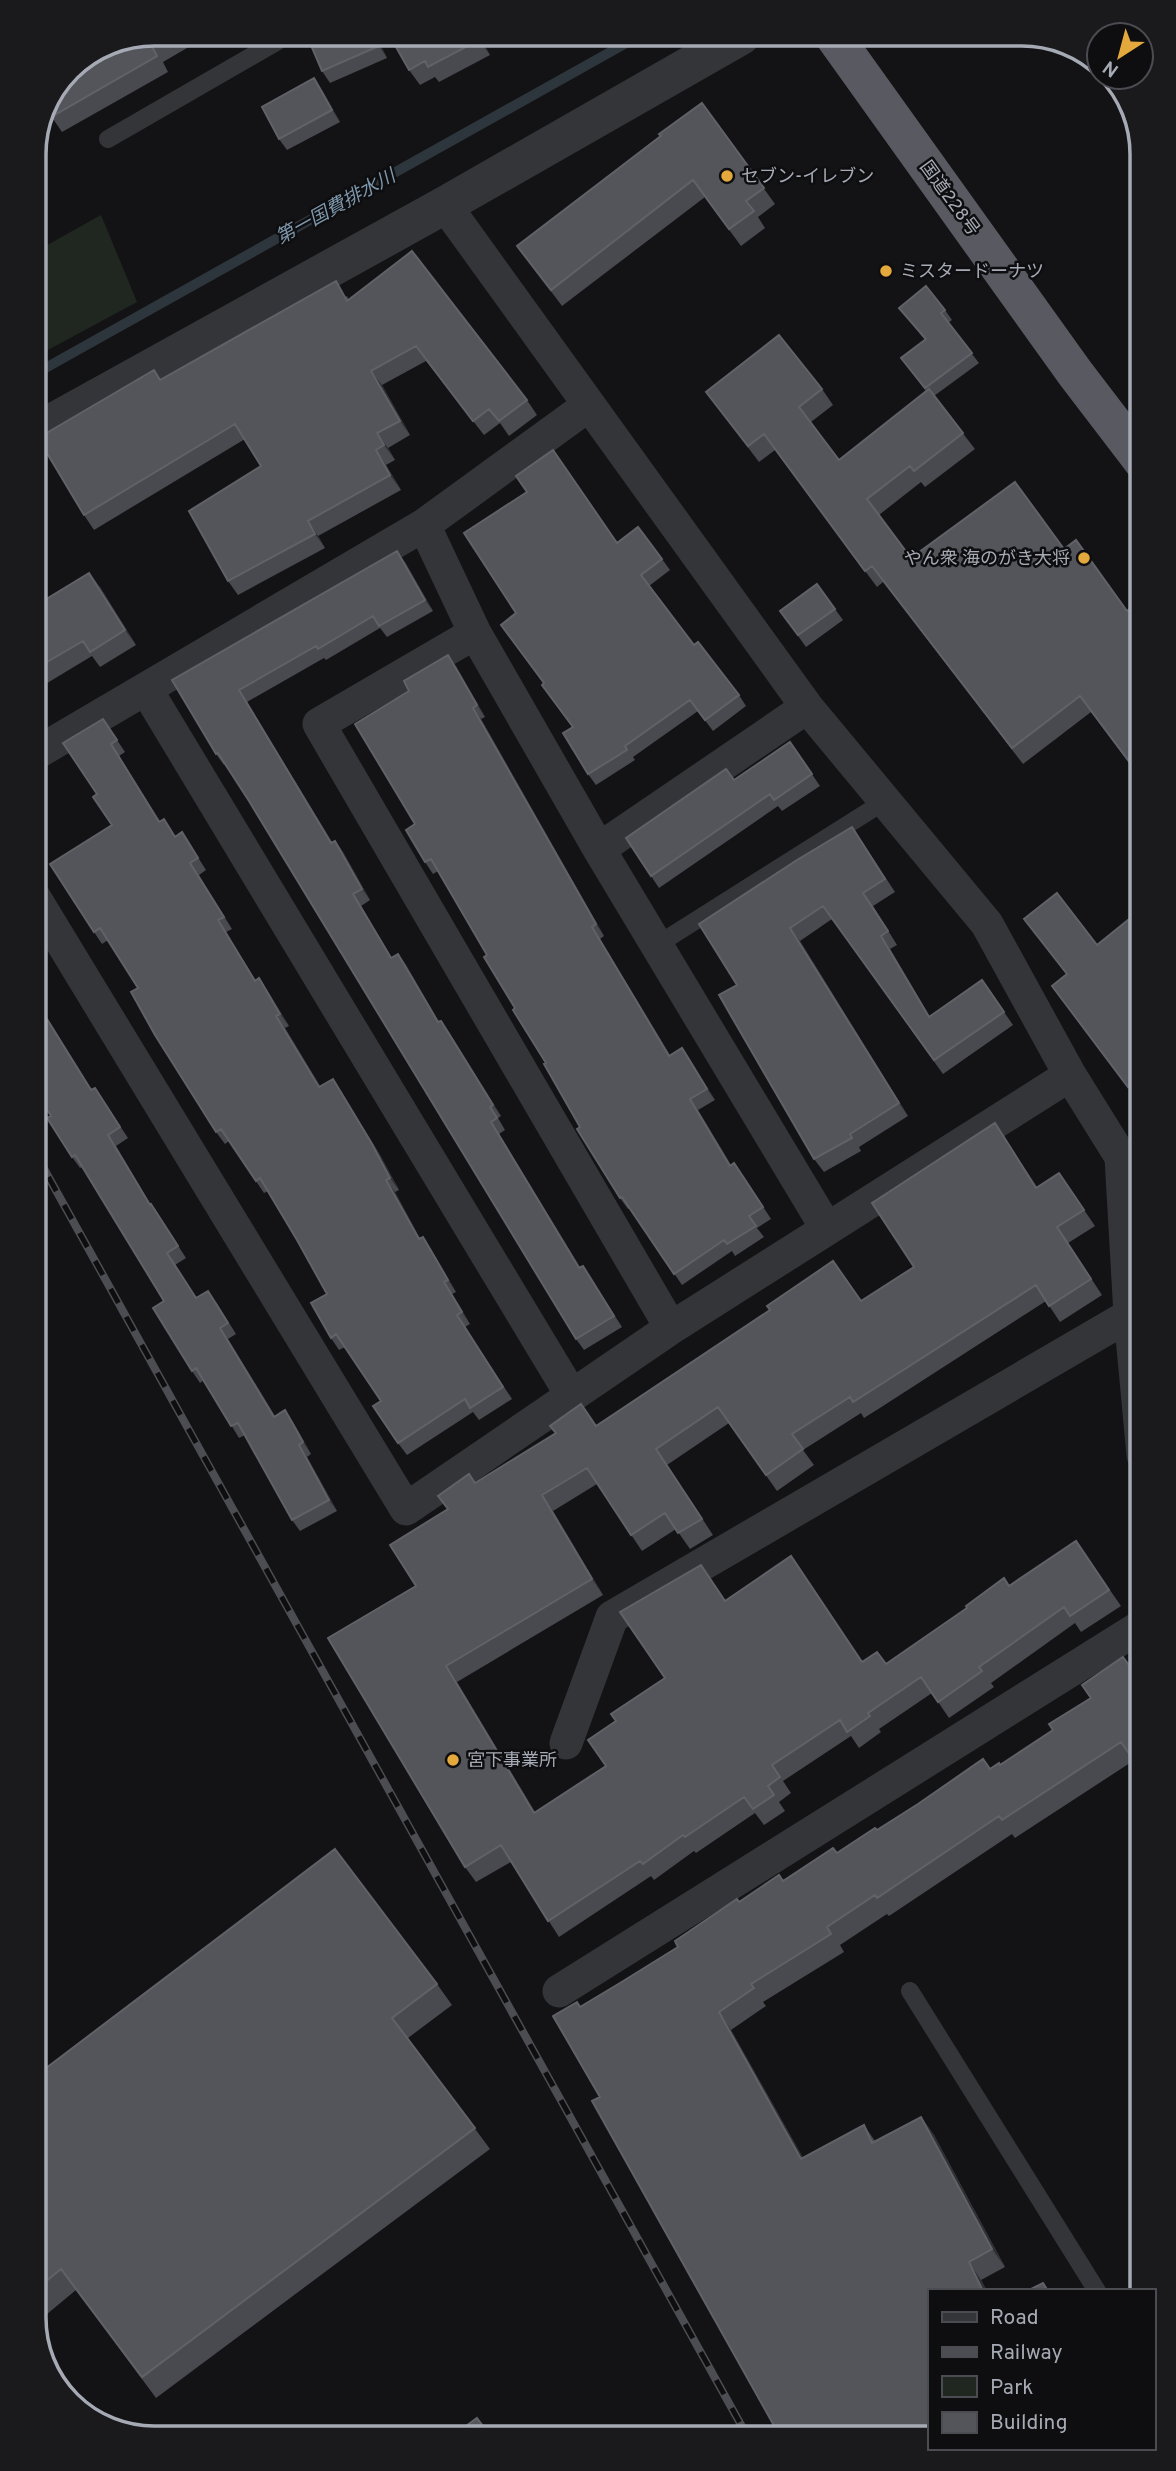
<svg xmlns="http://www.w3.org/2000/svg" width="1176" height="2471" font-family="Overpass,'Noto Sans JP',sans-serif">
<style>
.green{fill:#202720}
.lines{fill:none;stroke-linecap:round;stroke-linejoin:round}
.stream{stroke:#2d363c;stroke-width:10}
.service{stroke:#343539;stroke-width:18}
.minor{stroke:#343539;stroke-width:33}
.tertiary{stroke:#343539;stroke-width:38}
.trunk{stroke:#595a61;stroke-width:38}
.rail-casing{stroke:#4c4d52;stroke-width:8}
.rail{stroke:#0e0e10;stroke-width:5;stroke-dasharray:16;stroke-linecap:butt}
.wall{fill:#494a50}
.shaded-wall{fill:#2f3034}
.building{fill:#53555a;stroke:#606268;stroke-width:2}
.poi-dot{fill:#e4a93c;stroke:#0e0e10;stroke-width:2.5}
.labels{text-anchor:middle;stroke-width:5;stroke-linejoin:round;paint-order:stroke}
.poi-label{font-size:18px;fill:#a6aab4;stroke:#0e0e10;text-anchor:start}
.street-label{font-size:18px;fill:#a6aab4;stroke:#0e0e10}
.water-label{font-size:19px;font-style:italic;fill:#7f98ad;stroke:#0e0e10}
.rim{fill:none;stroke:#a6aab4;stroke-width:3.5}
</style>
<rect width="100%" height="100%" fill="#131315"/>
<path class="green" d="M101 215 137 302 33 358V253Z"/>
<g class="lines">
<path class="stream" d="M33 375 637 37"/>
<path class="service" d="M108 139 278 41
M657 945 885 801
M910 1991 1097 2291"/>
<path class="minor" d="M445 205 807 707 987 924 1070 1075 1121 1157 1130 1315 1143 1455
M424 525 475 633 599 849 827 1229
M475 633 319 724 671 1328
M146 689 572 1396
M33 755 424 525 589 405
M599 849 807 707
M33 895 406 1509 671 1328 1070 1075
M566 1743 612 1617 1130 1315
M559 1991 1143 1625"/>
<path class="tertiary" d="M33 433 445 205 741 36"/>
<path class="trunk" d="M833 35 1075 373 1143 462"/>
<defs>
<path id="rail" d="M33 1149 745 2432"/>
</defs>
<use href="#rail" class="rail-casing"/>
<use href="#rail" class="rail"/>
</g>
<path class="wall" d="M481 39 490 55 439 82 435 77 420 85 409 70 392 40Z
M378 40 387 58 330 83 322 71Z
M199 41 163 62 168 72 62 132 49 113 108 42Z
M322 90 340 122 287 150 279 139Z
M702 103 775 204 758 217 765 228 741 246 705 197 562 306 517 246Z
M347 296 349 300 527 400 537 415 509 436 500 423 484 435 426 361 382 385 410 435 388 448 395 460 386 465 401 490 318 536 325 548 238 595 228 581 261 466 245 439 94 530 84 515 154 370 160 380Z
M899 308 945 310 952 320 948 323 979 363 934 396 975 449 925 487 921 482 879 515 911 558 1064 549 1127 611 1143 607V782L1091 712 1023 764 883 582 877 587 775 450 759 462 706 392 822 389 833 405 811 422 839 460 926 391 901 358 925 340Z
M617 543 662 559 670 570 649 586 694 645 739 695 746 706 713 731 698 711 633 757 635 760 596 785 588 774 572 727 544 683Z
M405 562 433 611 387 637 380 628 326 660 324 658 247 702 332 842 335 841 343 852 370 900 361 906 392 958 398 954 406 965 439 1022 449 1032 501 1116 498 1118 505 1130 499 1134 580 1267 583 1266 622 1327 584 1350 576 1339 249 801 226 764 224 765 216 754 172 680Z
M33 579 45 600 100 587 136 645 100 667 92 656 34 691Z
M835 609 843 620 806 647 780 611Z
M456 666 485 717 481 719 604 936 600 939 670 1055 682 1048 715 1100 698 1110 731 1165 742 1174 771 1219 757 1228 764 1237 735 1256 732 1251 682 1285 630 1208 628 1209 620 1198 580 1127 487 955 438 871 433 874 425 862 415 824Z
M103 719 125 752 119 756 160 821 175 836 182 832 206 870 199 875 232 929 226 932 255 980 267 990 289 1026 285 1028 320 1086 341 1091 380 1155 399 1190 395 1192 420 1239 423 1237 431 1249 456 1292 452 1294 470 1324 465 1327 512 1399 479 1420 473 1412 407 1455 398 1443 381 1401 345 1347 339 1350 331 1338 327 1294 297 1240 268 1191 264 1193 229 1141 225 1144 216 1132 138 988 108 940 102 944 94 932 112 825 97 794Z
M790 742 820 786 782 811 778 806 659 888 651 876 734 780Z
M861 840 895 892 873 906 897 945 890 949 930 1017 982 980 1013 1025 943 1074 832 919 800 941 908 1116 859 1147 861 1151 824 1172 814 1159 737 985Z
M1143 915V1096L1138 1100 1052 986 1067 975 1024 919 1097 945Z
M33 1005 36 1010 48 1019 92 1090 95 1088 128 1138 116 1146 151 1205 159 1216 186 1258 175 1265 196 1298 216 1302 236 1334 228 1339 275 1416 293 1422 311 1454 307 1457 337 1511 300 1531 292 1520 245 1435 239 1438 204 1380 200 1383 192 1371 164 1301 82 1167 80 1168 72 1157 51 1116 33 1087Z
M995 1123 1037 1187 1059 1173 1095 1226 1068 1243 1102 1295 1060 1322 1046 1301 883 1406 864 1418 861 1413 803 1450 814 1465 777 1491 729 1423 667 1465 713 1535 690 1549 676 1529 642 1551 597 1484 553 1511 603 1595 457 1682 535 1812 606 1766 616 1721 665 1678 725 1600 863 1662 886 1664 1009 1586 1076 1541 1121 1606 1081 1632 1075 1623 991 1683 994 1687 949 1718 932 1693 879 1729 881 1732 859 1748 851 1736 783 1781 791 1793 779 1802 785 1811 764 1825 755 1813 696 1853 694 1851 654 1880 651 1876 559 1937 511 1862 476 1882 465 1867 416 1586 475 1483 861 1301 914 1267Z
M33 1410 44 1427 33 1433Z
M1143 1671V1773L1133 1761 1015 1838 1012 1834 889 1916 887 1914 840 1945 844 1952 763 2002 766 2006 731 2030 803 2158 864 2125 875 2141 921 2117 934 2135 1005 2267 981 2280 987 2291H929L600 2097 580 2007 620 1983 678 1947 739 1902 837 1853 877 1830 990 1769 1000 1765Z
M437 1984 452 2005 408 2038 490 2149 156 2398 76 2290 35 2324 33 2317V2078Z"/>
<path class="shaded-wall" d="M478 39H481L490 55Z
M376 40H378L387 58 379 46Z
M314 78 322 90 340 122 332 110Z
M371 371 382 385 410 435 400 421Z
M377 433 388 448 395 460 384 445Z
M376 450 386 465 401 490 390 475Z
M308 521 318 536 325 548 315 534Z
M397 551 405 562 433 611 425 600Z
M89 573 100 587 136 645 125 630Z
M33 579 54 616 43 601 33 583Z
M448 655 456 666 485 717 477 705Z
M239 690 247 702 339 854 331 843Z
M473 708 481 719 604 936 596 924Z
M111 744 119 756 168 834 159 822Z
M335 841 343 852 370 900 362 889Z
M190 863 199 875 232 929 224 917Z
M353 894 361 906 399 970 391 958Z
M218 920 226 932 263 992 255 981Z
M592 927 600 939 677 1067 669 1056Z
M790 928 800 941 908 1116 899 1103Z
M881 936 890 949 938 1030 929 1017Z
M398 954 406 965 446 1034 438 1022Z
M259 978 267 990 289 1026 280 1014Z
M40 1008 48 1019 99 1102 91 1090Z
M276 1016 285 1028 328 1099 319 1087Z
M441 1021 449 1032 501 1116 493 1105Z
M682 1048 690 1059 715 1100 707 1089Z
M333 1079 380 1155 399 1190 390 1178Z
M690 1099 698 1110 738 1177 730 1166Z
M491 1122 499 1134 587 1279 579 1268Z
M995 1123 1006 1139 1047 1204 1036 1188Z
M108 1135 116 1146 158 1217 150 1205Z
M386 1180 395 1192 427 1251 419 1239Z
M423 1237 431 1249 456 1292 448 1280Z
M444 1282 452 1294 470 1324 462 1312Z
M220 1328 228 1339 282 1428 274 1417Z
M285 1410 293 1422 311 1454 303 1442Z
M299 1445 307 1457 337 1511 329 1500Z
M542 1495 553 1511 603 1595 592 1579Z
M446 1666 457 1682 545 1829 534 1813Z
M719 2012 731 2030 814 2177 801 2159Z
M921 2117 934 2135 1005 2267 992 2249Z
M969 2262 981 2280 987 2291H983Z"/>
<path class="building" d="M478 39 479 40 428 67 425 61 409 70 392 40Z
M316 40H376L379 46 322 71 310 43Z
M108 42H160L152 46 157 56 51 117 49 113 69 68Z
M314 78 332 110 279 139 262 107Z
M702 103 764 188 746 201 754 211 729 229 693 180 551 290 517 246 661 136 659 134Z
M412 251 527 400 499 421 489 409 473 421 416 346 371 371 400 421 377 433 384 445 376 450 390 475 308 521 315 534 228 581 189 511 261 466 235 424 84 515 38 438 154 370 160 380 336 281 347 301Z
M926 286 945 310 941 313 972 353 925 388 901 358 926 339 899 308Z
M779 335 822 389 799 407 839 460 929 389 963 433 914 471 910 466 867 499 911 558 1015 482 1064 549 1076 540 1127 611 1139 602 1143 607V780L1080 696 1012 748 872 566 865 571 764 434 748 446 706 392Z
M553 450 617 543 638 527 662 559 641 575 694 645 698 642 739 695 705 720 690 700 625 746 627 750 588 774 563 733 573 727 542 685 544 683 501 625 516 613 464 533 527 492 516 476Z
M397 551 425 600 379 626 373 616 318 649 316 646 239 690 331 843 335 841 362 889 353 894 391 958 398 954 438 1022 441 1021 493 1105 490 1107 497 1118 491 1122 579 1268 583 1266 614 1316 576 1339 249 801 218 753 216 754 172 680Z
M89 573 125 630 90 652 83 641 33 670V583L43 601Z
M817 584 835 609 798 635 780 611Z
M448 655 477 705 473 708 596 924 592 927 669 1056 682 1048 707 1089 690 1099 730 1166 734 1163 763 1207 749 1216 756 1226 727 1244 724 1240 674 1274 622 1197 620 1198 577 1129 580 1127 544 1064 546 1063 513 1010 515 1008 484 957 487 955 431 859 425 862 406 830 415 824 355 724 409 691 404 681Z
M103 719 117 740 111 744 159 822 164 819 175 837 182 832 198 858 190 863 224 917 218 920 255 981 259 978 280 1014 276 1016 319 1087 333 1079 372 1144 390 1178 386 1180 419 1239 423 1237 448 1280 444 1282 462 1312 457 1315 503 1387 470 1408 465 1399 398 1443 373 1406 381 1401 336 1334 331 1338 311 1303 327 1294 297 1240 260 1178 256 1181 221 1129 216 1132 155 1035 131 992 138 988 100 928 94 932 50 864 112 825 93 797 97 794 63 743Z
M790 742 812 774 774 800 770 794 651 876 626 838 726 769 734 780Z
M852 827 885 879 863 893 888 931 881 936 929 1017 982 980 1004 1012 934 1060 823 906 790 928 899 1103 850 1134 852 1138 814 1159 719 995 737 985 699 924 797 860Z
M1057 893 1097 945 1139 911 1143 915V1076L1128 1087 1052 986 1067 974 1024 919Z
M33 1007 36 1011 40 1008 91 1090 95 1088 120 1127 108 1135 150 1205 151 1204 178 1246 167 1253 196 1298 208 1291 228 1323 220 1328 274 1417 285 1410 303 1442 299 1445 329 1500 292 1520 238 1423 231 1426 196 1368 192 1371 153 1308 164 1301 75 1155 72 1157 47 1118 51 1116 33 1087Z
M995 1123 1036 1188 1059 1173 1084 1210 1057 1227 1091 1279 1049 1306 1036 1285 872 1390 853 1402 850 1397 792 1434 803 1449 766 1475 718 1407 656 1449 702 1519 678 1533 665 1513 631 1535 587 1468 542 1495 592 1579 446 1666 534 1813 606 1766 588 1740 616 1721 611 1714 665 1678 620 1612 701 1565 725 1601 791 1556 862 1662 877 1652 886 1664 967 1608 966 1606 1004 1578 1009 1586 1076 1541 1109 1590 1070 1616 1064 1607 979 1667 982 1671 938 1702 921 1677 868 1713 870 1716 847 1732 840 1720 772 1765 780 1777 768 1786 774 1795 753 1809 744 1797 685 1837 683 1835 643 1864 640 1861 548 1921 501 1845 465 1867 328 1638 416 1586 390 1545 448 1509 438 1496 469 1474 475 1483 556 1433 550 1426 581 1404 596 1426 770 1310 767 1306 833 1261 861 1301 914 1267 872 1203Z
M1143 1164V1185L1135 1178 1134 1173Z
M1123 1657 1136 1675 1143 1671V1747L1130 1755 1121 1742 1002 1820 999 1816 877 1898 875 1895 827 1927 831 1934 751 1984 754 1988 719 2012 801 2159 864 2125 872 2143 921 2117 992 2249 969 2262 983 2291H929V2430L777 2431 592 2101 600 2097 553 2016 577 2002 580 2007 620 1983 678 1947 675 1941 737 1899 739 1902 779 1875 783 1881 833 1848 837 1853 875 1828 877 1830 918 1804 983 1759 990 1769 999 1763 1000 1765 1053 1730 1049 1724 1091 1698 1082 1685Z
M335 1849 437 1984 392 2018 475 2128 142 2377 61 2269 33 2292V2078Z
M1043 2283 1048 2291H1027Z
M477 2418 489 2434 454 2435Z"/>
<g class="poi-dot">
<circle cx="727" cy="176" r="7"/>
<circle cx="886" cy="271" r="7"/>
<circle cx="1084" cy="558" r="7"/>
<circle cx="453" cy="1760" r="7"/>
</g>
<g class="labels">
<g class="poi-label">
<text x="741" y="182">セブン-イレブン</text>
<text x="900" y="277">ミスタードーナツ</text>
<text x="1070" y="564" text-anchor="end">やん衆 海のがき大将</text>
<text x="467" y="1766">宮下事業所</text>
</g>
<g class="street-label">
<text transform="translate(950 198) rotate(54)" y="6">国道228号</text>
</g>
<g class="water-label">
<text transform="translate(335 206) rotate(-29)" y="7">第一国費排水川</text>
</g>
</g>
<path d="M0 0H1176V2471H0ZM154 46H1022A108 108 0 0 1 1130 154V2318A108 108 0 0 1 1022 2426H154A108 108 0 0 1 46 2318V154A108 108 0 0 1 154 46Z" fill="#1a1a1d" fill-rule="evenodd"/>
<path class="rim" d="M154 46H1022A108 108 0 0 1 1130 154V2318A108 108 0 0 1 1022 2426H154A108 108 0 0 1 46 2318V154A108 108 0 0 1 154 46Z"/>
<rect x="928" y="2289" width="228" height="161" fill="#0e0e10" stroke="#4b4c52" stroke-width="2"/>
<rect x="942" y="2312" width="35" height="10" fill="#343539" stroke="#4b4c52" stroke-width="2"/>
<text x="990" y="2324" font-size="21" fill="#a6aab4">Road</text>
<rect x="942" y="2347" width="35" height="10" fill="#4c4d52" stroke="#4b4c52" stroke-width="2"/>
<text x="990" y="2359" font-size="21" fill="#a6aab4">Railway</text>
<rect x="942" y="2376" width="35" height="21" fill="#202720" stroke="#4b4c52" stroke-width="2"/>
<text x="990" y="2394" font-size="21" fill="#a6aab4">Park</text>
<rect x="942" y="2412" width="35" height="21" fill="#53555a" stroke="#4b4c52" stroke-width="2"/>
<text x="990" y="2429" font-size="21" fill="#a6aab4">Building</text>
<g transform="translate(1120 56) rotate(216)"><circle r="33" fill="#0e0e10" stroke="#4b4c52" stroke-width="2"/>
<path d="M0-5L12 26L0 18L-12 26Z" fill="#e4a93c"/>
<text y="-10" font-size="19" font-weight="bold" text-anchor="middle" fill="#a6aab4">N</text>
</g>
</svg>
